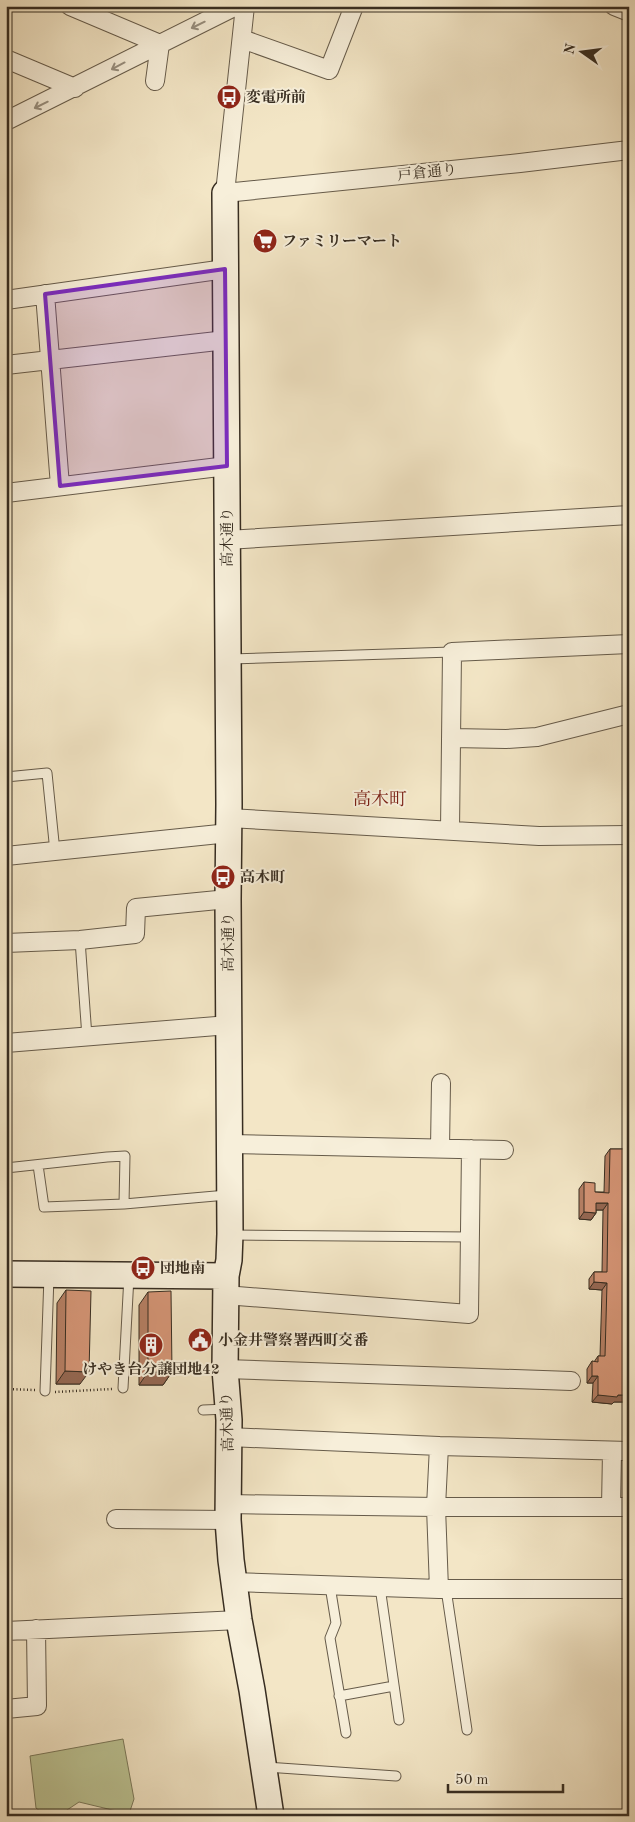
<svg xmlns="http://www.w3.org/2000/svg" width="635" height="1822" font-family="'Old Standard TT','Noto Serif JP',serif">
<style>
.green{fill:#bcc494;stroke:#7a785a}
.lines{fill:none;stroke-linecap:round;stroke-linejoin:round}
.lane-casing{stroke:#665b4a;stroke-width:11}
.street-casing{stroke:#665b4a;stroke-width:20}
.secondary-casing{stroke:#372d21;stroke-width:28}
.path{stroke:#372d21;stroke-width:2.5;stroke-dasharray:1 2.5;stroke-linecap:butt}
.lane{stroke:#f7efda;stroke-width:9}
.street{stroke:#f7efda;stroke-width:18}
.secondary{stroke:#f7efda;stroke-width:25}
.wall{fill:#b78065;stroke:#372d21}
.shaded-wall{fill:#956853;stroke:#372d21}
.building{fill:#d59576;stroke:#372d21}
.oneway{stroke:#978e7e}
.marked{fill:#7b2cbf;fill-opacity:0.2;stroke:#7b2cbf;stroke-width:4;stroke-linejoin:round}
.labels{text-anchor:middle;stroke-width:4;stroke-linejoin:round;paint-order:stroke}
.poi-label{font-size:15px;font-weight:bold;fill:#372d21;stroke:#f7efda;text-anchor:start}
.street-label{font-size:15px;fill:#372d21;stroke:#f7efda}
.quarter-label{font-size:18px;fill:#7a1f14;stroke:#f7efda}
</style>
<rect width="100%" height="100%" fill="#f3e6c6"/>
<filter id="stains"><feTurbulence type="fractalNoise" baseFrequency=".004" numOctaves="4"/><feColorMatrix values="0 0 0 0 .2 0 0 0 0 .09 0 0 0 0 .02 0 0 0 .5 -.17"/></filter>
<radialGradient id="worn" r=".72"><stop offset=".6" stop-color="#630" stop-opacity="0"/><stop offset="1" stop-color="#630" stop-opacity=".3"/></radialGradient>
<path class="green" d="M123 1739 134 1799 129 1814 79 1802 58 1816H46L36 1808 30 1756Z"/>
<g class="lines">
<defs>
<path id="lane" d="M230 659 452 652
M6 777 47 773 55 852
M80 940 87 1037
M38 1165 44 1207 124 1204 227 1195
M6 1168 107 1157 125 1156 124 1204
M232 1235 470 1237
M123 1388 129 1276
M45 1391 49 1276
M203 1410 228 1409
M330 1586 336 1623 330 1638 346 1733
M380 1587 399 1720
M446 1589 467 1730
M339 1696 394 1686
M266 1767 396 1776"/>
<path id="street" d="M70 6 160 44
M245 6 225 193 520 163 629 150
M614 6 629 12
M242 39 329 70 354 6
M6 59 75 88
M155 81 160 44
M6 121 236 6
M45 294 60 486
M6 300 225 269
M6 365 226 340
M6 493 227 466
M227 540 629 515
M452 738 506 739 537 737 629 714
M229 818 539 836 629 835
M450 830 452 652 629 644
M6 856 229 833
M6 943 80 940 135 934 136 908 228 899
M6 1043 229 1025
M230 1144 504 1150
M440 1148 441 1083
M225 1295 469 1314 471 1149
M225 1369 571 1381
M229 1437 439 1446 629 1451
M228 1504 436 1507H629
M611 1507 612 1451
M116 1519 228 1520
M233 1582 439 1589H629
M439 1589 436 1507 439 1446
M6 1631 239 1620
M6 1709 37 1706 36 1629"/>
<path id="secondary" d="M225 193 229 804 228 899 230 1234 229 1260 226 1276 225 1369 229 1420 228 1520 231 1560 239 1620 252 1690 271 1816
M6 1274 226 1276"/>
</defs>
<use href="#lane" class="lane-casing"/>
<use href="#street" class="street-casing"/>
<use href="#secondary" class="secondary-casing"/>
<path class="path" d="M6 1389 35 1390
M55 1392 112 1389"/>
<use href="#lane" class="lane"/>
<use href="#street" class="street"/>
<use href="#secondary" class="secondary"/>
</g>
<path class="wall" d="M610 1149H629V1402H614L612 1404 592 1402 593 1383H587V1369L592 1361 594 1362 598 1356H600L602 1290 589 1289V1279L594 1272H602L603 1210H596V1213L591 1220 579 1219V1189L584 1182 595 1192H604L605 1156Z
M66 1290 80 1384H56L57 1303Z
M148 1292 172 1372 163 1385H139V1305Z"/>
<path class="shaded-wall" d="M596 1203H608L603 1210H591Z
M584 1212 596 1213 591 1220 579 1219Z
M594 1282 607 1283 602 1290 589 1289Z
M6 1370H10L6 1376Z
M65 1371 89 1372 80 1384H56Z
M148 1372H172L163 1385H139Z
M592 1376H598L593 1383H587Z
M598 1395H629V1402H614L612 1404 592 1402Z"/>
<path class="building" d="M610 1149H629V1395H618L617 1397 598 1395V1376H592V1361L598 1362V1356H605L607 1283 594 1282V1272H607L608 1203H596V1213L584 1212V1182L595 1183V1192L609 1193Z
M6 1289H11L10 1370H6Z
M66 1290 91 1291 89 1372 65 1371Z
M171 1291 172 1372H148V1292Z"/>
<defs><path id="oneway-shaft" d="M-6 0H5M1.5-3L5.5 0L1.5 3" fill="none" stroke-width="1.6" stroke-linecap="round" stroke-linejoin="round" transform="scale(1.25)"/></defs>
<g class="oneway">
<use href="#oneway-shaft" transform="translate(198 25) rotate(154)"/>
<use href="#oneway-shaft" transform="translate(118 66) rotate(152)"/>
<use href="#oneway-shaft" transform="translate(41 105) rotate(154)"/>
</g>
<path class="marked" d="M225 269 227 466 60 486 45 294Z"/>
<defs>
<symbol id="bus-disc" viewBox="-11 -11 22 22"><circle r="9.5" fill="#8f2418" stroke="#f7efda"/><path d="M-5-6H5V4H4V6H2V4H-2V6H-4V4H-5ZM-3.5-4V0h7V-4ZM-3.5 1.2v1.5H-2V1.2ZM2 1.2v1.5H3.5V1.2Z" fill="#fff"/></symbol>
<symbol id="supermarket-disc" viewBox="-11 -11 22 22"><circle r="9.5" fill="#8f2418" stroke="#f7efda"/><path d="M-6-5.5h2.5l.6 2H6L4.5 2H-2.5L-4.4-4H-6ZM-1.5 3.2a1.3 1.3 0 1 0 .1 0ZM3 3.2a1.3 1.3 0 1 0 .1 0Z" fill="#fff"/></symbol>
<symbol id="civic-disc" viewBox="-11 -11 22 22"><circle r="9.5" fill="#8f2418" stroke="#f7efda"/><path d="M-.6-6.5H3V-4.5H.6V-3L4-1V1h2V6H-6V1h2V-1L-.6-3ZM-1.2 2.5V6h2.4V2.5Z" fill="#fff"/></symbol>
<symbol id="building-disc" viewBox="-11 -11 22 22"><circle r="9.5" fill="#8f2418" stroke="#f7efda"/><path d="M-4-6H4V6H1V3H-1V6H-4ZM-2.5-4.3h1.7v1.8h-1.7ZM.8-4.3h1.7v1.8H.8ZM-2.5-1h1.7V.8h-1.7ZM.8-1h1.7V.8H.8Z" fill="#fff"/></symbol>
</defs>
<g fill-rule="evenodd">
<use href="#bus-disc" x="215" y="83" width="28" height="28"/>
<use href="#supermarket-disc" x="251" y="227" width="28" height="28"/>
<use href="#bus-disc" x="209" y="863" width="28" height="28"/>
<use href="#bus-disc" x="129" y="1254" width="28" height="28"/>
<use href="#civic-disc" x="186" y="1326" width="28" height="28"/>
<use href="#building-disc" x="137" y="1331" width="28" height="28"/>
</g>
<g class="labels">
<g class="poi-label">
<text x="246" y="102">変電所前</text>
<text x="282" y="246">ファミリーマート</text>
<text x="240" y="882">高木町</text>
<text x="160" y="1273">団地南</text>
<text x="218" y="1345">小金井警察署西町交番</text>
<text x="151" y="1374" text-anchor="middle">けやき台分譲団地42</text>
</g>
<g class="street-label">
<text transform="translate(427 172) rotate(-6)" y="5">戸倉通り</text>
<text transform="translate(227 537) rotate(-90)" y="5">高木通り</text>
<text transform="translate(228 942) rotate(-90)" y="5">高木通り</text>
<text transform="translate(227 1422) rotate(-92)" y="5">高木通り</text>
</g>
<g class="quarter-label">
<text x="380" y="805">高木町</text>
</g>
</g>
<rect width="635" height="1822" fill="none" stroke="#f3e6c6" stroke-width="25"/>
<rect x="8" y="8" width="620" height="1807" fill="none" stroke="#372d21" stroke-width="2.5"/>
<rect x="12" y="12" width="610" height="1797" fill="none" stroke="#372d21"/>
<g transform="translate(582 52) rotate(284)" stroke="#f7efda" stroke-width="4" paint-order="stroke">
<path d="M0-4L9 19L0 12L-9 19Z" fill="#372d21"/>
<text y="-8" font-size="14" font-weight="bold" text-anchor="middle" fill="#372d21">N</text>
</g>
<path d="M448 1784v8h115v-8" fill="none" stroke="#372d21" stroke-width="2.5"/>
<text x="455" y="1784" font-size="15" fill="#372d21" stroke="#f7efda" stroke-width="4" paint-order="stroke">50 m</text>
<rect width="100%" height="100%" filter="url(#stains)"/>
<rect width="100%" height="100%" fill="url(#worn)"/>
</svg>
